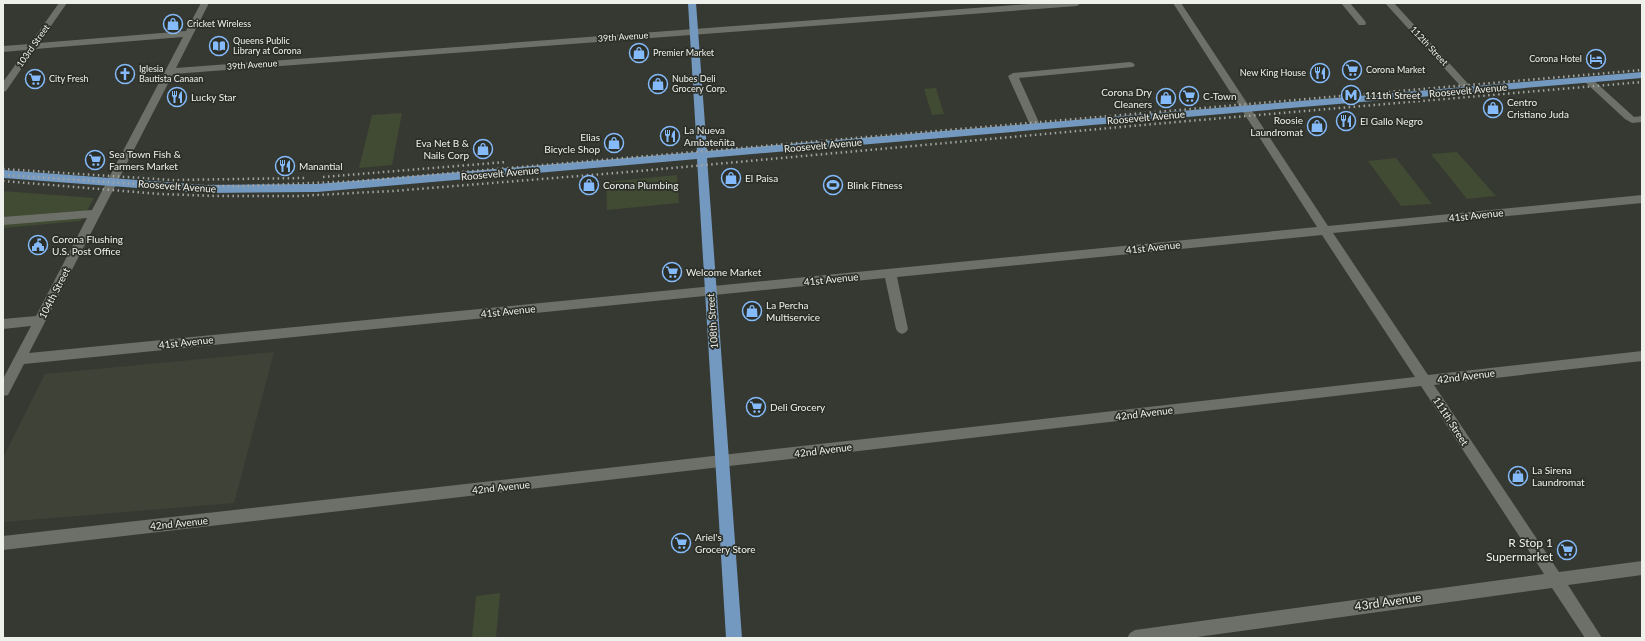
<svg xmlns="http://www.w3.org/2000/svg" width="1645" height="641" font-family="Lato,sans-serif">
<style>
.built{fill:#3f4337}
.green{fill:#414a33}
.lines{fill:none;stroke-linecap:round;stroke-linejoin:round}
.minor{fill:#6d7068;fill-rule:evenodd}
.major{fill:#7499c0;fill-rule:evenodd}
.rail{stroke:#a2a49f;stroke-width:2.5;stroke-dasharray:1.5 3.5;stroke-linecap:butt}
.labels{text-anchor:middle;stroke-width:3.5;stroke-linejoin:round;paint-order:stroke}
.far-poi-label{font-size:9px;fill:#eef0ec;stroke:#2c2f28;text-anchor:start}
.far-street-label{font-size:9px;fill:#eef0ec;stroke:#2c2f28}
.street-label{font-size:10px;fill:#eef0ec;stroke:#2c2f28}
.poi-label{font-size:10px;fill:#eef0ec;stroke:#2c2f28;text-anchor:start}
.near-poi-label{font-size:12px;fill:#eef0ec;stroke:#2c2f28;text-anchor:end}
.near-street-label{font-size:12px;fill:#eef0ec;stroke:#2c2f28}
</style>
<rect width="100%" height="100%" fill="#363932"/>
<path class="built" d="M274 352 234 503 3 522V458L45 374Z"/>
<path class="green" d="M936 88 944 114 932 115 924 89Z
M402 113 392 165 359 168 372 115Z
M1457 152 1496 196 1467 199 1431 154Z
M1396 158 1432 204 1401 206 1368 161Z
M677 175 679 203 607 210 606 182Z
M3 191 94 198 81 221 3 228Z
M500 593 496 638H472L476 596Z"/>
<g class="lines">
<path class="minor" d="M59 3H67L39 43 186 31 201 3H209L176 68 1042 3H1081L1077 6 173 74 29 353 1317 227 1173 3H1181L1328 226 1642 195V203L1333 233 1428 375 1642 351V361L1434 385 1559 572 1642 561V575L1568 585 1602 638H1585L1552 588 1190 638H1127L1130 633 1135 630 1544 574 1421 386 3 550V536L1415 377 1322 235 897 277 908 329 906 332 902 334 898 332 896 329 885 278 24 364 8 395 3 396V379L31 326 3 329V319L36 316 87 218 3 225V217L92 210 183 37 35 49 6 91 3 92V82L26 50 3 52V46L30 44Z
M1341 3H1350L1365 21 1366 23 1365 25H1359Z
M1385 3H1394L1472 88 1474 90 1472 92H1466Z
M1130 62 1133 63 1135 65 1133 67 1019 78 1041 127 1036 130 1031 127 1008 76 1013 73Z
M1588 77 1591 78 1634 117 1642 116V122L1632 123 1625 119 1585 82 1583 80Z"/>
<path class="major" d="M688 3H696L707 151 1642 72V78L707 158 742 638H726L697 159 317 192 205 193 3 178V170L205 185 317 184 697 152Z"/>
<path class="rail" d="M3 169 172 180 305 178
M3 175 166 186H242L358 181 1642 70
M323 177 506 162
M3 181 160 194 216 196H297L393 191 628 172 1165 123 1642 82"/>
</g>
<defs>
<symbol id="shop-ring" viewBox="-11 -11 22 22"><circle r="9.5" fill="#2c2f28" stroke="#85bbfb" stroke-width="1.5"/><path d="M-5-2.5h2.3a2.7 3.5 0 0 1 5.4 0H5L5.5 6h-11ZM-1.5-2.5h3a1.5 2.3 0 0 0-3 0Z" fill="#85bbfb"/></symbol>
<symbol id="library-ring" viewBox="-11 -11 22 22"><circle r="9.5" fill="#2c2f28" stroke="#85bbfb" stroke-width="1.5"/><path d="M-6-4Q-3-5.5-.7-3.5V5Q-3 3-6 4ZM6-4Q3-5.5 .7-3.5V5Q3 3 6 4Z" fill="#85bbfb"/></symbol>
<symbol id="hotel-ring" viewBox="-11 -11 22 22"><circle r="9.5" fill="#2c2f28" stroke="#85bbfb" stroke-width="1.5"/><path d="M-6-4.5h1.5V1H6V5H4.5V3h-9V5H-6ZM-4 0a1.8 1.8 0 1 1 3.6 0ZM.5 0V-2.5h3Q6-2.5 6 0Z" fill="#85bbfb"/></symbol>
<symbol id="supermarket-ring" viewBox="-11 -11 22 22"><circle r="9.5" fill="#2c2f28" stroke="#85bbfb" stroke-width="1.5"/><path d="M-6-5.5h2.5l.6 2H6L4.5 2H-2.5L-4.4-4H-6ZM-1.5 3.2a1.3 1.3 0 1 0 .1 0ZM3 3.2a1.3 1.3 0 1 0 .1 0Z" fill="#85bbfb"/></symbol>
<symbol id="restaurant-ring" viewBox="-11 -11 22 22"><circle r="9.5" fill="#2c2f28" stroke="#85bbfb" stroke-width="1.5"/><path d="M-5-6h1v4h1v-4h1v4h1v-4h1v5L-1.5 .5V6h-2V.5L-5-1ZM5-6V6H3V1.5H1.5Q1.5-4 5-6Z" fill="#85bbfb"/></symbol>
<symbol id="church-ring" viewBox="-11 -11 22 22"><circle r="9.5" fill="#2c2f28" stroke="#85bbfb" stroke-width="1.5"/><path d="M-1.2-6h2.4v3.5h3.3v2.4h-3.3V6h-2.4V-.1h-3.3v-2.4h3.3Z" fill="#85bbfb"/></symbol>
<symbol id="metro-ring" viewBox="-11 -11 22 22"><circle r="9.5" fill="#2c2f28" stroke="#85bbfb" stroke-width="1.5"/><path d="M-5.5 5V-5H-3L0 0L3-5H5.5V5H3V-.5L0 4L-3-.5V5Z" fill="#85bbfb"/></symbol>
<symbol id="stadium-ring" viewBox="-11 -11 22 22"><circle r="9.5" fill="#2c2f28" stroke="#85bbfb" stroke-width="1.5"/><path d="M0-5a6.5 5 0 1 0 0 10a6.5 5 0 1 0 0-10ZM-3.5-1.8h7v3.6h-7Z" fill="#85bbfb"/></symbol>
<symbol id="civic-ring" viewBox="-11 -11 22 22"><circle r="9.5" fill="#2c2f28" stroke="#85bbfb" stroke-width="1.5"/><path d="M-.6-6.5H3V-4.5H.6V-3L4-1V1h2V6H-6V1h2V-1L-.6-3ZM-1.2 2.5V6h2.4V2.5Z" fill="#85bbfb"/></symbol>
</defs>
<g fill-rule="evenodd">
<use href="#shop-ring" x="162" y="13" width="22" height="22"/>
<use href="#library-ring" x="208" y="35" width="22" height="22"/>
<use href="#shop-ring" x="628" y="42" width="22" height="22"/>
<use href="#hotel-ring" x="1585" y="48" width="22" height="22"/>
<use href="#supermarket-ring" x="1341" y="59" width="22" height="22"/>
<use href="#restaurant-ring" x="1309" y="62" width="22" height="22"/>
<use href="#church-ring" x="114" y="63" width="22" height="22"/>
<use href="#supermarket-ring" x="24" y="68" width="22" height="22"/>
<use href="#shop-ring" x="647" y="73" width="22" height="22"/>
<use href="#metro-ring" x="1340" y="84" width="22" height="22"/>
<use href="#supermarket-ring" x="1178" y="85" width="22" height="22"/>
<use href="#restaurant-ring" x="166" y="86" width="22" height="22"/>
<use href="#shop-ring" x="1155" y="87" width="22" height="22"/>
<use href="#shop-ring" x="1482" y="97" width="22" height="22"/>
<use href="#restaurant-ring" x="1335" y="110" width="22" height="22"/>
<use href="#shop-ring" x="1306" y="115" width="22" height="22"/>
<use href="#restaurant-ring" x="659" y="125" width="22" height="22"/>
<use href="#shop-ring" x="603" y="132" width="22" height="22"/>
<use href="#shop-ring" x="472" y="138" width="22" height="22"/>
<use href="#supermarket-ring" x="84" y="149" width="22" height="22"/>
<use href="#restaurant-ring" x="274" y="155" width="22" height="22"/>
<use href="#shop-ring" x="720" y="167" width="22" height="22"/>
<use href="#shop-ring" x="578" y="174" width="22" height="22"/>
<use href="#stadium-ring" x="822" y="174" width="22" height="22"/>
<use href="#civic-ring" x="27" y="234" width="22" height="22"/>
<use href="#supermarket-ring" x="661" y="261" width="22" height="22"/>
<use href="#shop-ring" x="741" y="300" width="22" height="22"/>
<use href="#supermarket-ring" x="745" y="396" width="22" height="22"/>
<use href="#shop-ring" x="1507" y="465" width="22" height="22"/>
<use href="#supermarket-ring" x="670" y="532" width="22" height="22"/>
<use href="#supermarket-ring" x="1556" y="539" width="22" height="22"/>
</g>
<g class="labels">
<g class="far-poi-label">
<text x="187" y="27">Cricket Wireless</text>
<text x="233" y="44">Queens Public<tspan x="233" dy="10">Library at Corona</tspan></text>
<text x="653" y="56">Premier Market</text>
<text x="1582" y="62" text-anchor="end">Corona Hotel</text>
<text x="139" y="72">Iglesia<tspan x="139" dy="10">Bautista Canaan</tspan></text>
<text x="1366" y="73">Corona Market</text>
<text x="1306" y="76" text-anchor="end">New King House</text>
<text x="49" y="82">City Fresh</text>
<text x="672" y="82">Nubes Deli<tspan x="672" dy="10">Grocery Corp.</tspan></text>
</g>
<g class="far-street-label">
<text transform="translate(623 37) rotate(-4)" y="3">39th Avenue</text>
<text transform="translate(33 46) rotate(-55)" y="3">103rd Street</text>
<text transform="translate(1429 46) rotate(47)" y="3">112th Street</text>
<text transform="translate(252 65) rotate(-4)" y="3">39th Avenue</text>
</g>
<g class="street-label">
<text transform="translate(1468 90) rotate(-5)" y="4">Roosevelt Avenue</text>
<text transform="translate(1146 117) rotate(-5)" y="4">Roosevelt Avenue</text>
<text transform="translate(823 145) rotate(-5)" y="4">Roosevelt Avenue</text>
<text transform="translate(500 173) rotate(-5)" y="4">Roosevelt Avenue</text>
<text transform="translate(177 186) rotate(4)" y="4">Roosevelt Avenue</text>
<text transform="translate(1476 215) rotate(-6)" y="4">41st Avenue</text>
<text transform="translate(1153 247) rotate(-6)" y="4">41st Avenue</text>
<text transform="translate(831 279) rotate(-6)" y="4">41st Avenue</text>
<text transform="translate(54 293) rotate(-63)" y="4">104th Street</text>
<text transform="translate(508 311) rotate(-6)" y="4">41st Avenue</text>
<text transform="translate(712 321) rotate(-94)" y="4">108th Street</text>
<text transform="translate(186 342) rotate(-6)" y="4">41st Avenue</text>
<text transform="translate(1466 376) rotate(-7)" y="4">42nd Avenue</text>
<text transform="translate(1144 413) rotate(-7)" y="4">42nd Avenue</text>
<text transform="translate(1451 421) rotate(57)" y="4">111th Street</text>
<text transform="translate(823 450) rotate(-7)" y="4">42nd Avenue</text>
<text transform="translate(501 487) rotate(-6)" y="4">42nd Avenue</text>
<text transform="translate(179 523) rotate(-6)" y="4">42nd Avenue</text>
</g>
<g class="poi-label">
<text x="1152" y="96" text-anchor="end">Corona Dry<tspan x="1152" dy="12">Cleaners</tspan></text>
<text x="1365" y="99">111th Street</text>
<text x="1203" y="100">C-Town</text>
<text x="191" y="101">Lucky Star</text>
<text x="1507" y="106">Centro<tspan x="1507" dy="12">Cristiano Juda</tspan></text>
<text x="1303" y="124" text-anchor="end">Roosie<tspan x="1303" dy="12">Laundromat</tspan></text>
<text x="1360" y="125">El Gallo Negro</text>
<text x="684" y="134">La Nueva<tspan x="684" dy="12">Ambateñita</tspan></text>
<text x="600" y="141" text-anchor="end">Elias<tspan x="600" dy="12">Bicycle Shop</tspan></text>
<text x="469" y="147" text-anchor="end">Eva Net B &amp;<tspan x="469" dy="12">Nails Corp</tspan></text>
<text x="109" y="158">Sea Town Fish &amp;<tspan x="109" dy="12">Farmers Market</tspan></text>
<text x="299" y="170">Manantial</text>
<text x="745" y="182">El Paisa</text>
<text x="603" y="189">Corona Plumbing</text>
<text x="847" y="189">Blink Fitness</text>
<text x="52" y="243">Corona Flushing<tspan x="52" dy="12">U.S. Post Office</tspan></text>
<text x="686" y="276">Welcome Market</text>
<text x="766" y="309">La Percha<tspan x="766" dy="12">Multiservice</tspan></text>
<text x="770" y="411">Deli Grocery</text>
<text x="1532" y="474">La Sirena<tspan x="1532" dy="12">Laundromat</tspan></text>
<text x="695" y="541">Ariel's<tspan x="695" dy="12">Grocery Store</tspan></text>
</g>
<g class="near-poi-label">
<text x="1553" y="547">R Stop 1<tspan x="1553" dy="14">Supermarket</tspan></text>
</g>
<g class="near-street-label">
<text transform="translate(1388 602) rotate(-8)" y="4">43rd Avenue</text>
</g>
</g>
<rect width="1645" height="641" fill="none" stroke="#eef0ec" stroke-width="8"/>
</svg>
